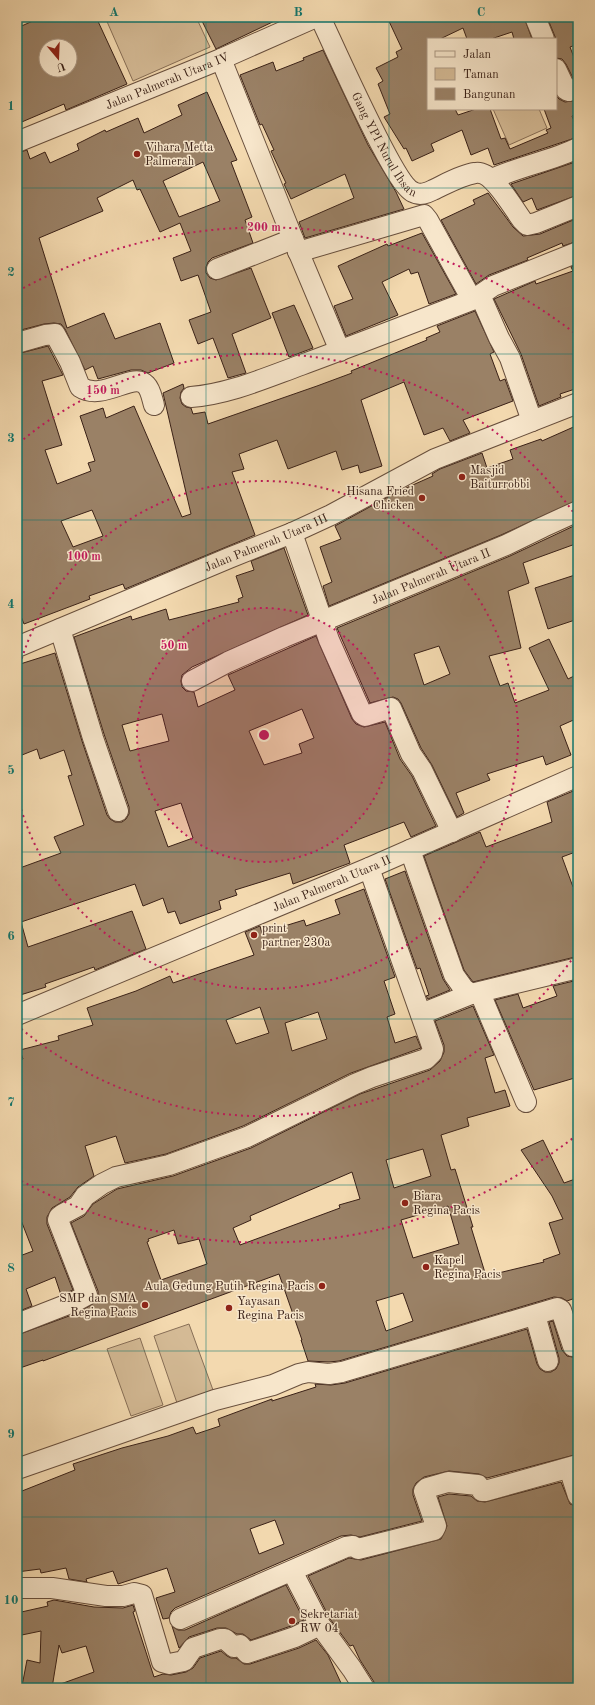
<svg xmlns="http://www.w3.org/2000/svg" width="595" height="1705" font-family="'Old Standard TT',serif">
<style>
.green{fill:#d4ba95;stroke:#876e56}
.building{fill:#9a8166;stroke:#3a2117;fill-rule:evenodd}
.lines{fill:none;stroke-linecap:round;stroke-linejoin:round}
.street-casing{stroke:#684f3d;stroke-width:22}
.street{stroke:#f7e6cb;stroke-width:20}
.grid{fill:none;stroke:#0f766e;stroke-width:1;stroke-opacity:0.55}
.ring{fill:none;stroke:#c2185b;stroke-width:2;stroke-dasharray:2 4}
.poi-dot{fill:#8f2418;stroke:#f7e6cb;stroke-width:1.5}
.labels{text-anchor:middle;stroke-width:3;stroke-linejoin:round;paint-order:stroke}
.street-label{font-size:12px;fill:#3a2117;stroke:#f7e6cb}
.poi-label{font-size:12px;fill:#3a2117;stroke:#f7e6cb;text-anchor:start}
.centre{fill:#c2185b;stroke:#f7e6cb;stroke-width:2}
.ring-label{font-size:12px;text-anchor:middle;font-weight:bold;fill:#c2185b;stroke:#f7e6cb;stroke-width:3;stroke-linejoin:round;paint-order:stroke}
.neatline{fill:none;stroke:#0f766e;stroke-width:1.5}
.grid-label{font-size:13px;text-anchor:middle;font-weight:bold;fill:#0f766e}
</style>
<rect width="100%" height="100%" fill="#f3d9af"/>
<filter id="stains"><feTurbulence type="fractalNoise" baseFrequency=".005" numOctaves="4"/><feColorMatrix values="0 0 0 0 .2 0 0 0 0 .09 0 0 0 0 .02 0 0 0 .5 -.17"/></filter>
<radialGradient id="worn" r=".72"><stop offset=".6" stop-color="#630" stop-opacity="0"/><stop offset="1" stop-color="#630" stop-opacity=".3"/></radialGradient>
<path class="green" d="M105 17H196L210 47 133 81Z
M493 109H539L547 128 509 145Z
M189 1324 213 1390 177 1403 154 1336Z
M140 1338 163 1405 131 1416 107 1349Z"/>
<path class="building" d="M42 17H96L127 84 66 110 64 104 17 124V28ZM46 46H70V70H46Z
M211 17H283L216 49 202 21Z
M387 17H524L532 39H514L512 32 491 39H467L463 28 440 39H428V109H455L458 115 476 109H490L501 139 505 138 510 149 548 133 546 130 551 128 544 109H556V96L559 99 565 102 578 100V113L572 116 578 131V137L494 165 488 148 471 155 462 130 431 144 434 151 412 161 406 148 404 149 384 117 390 114 378 84 383 81 376 68 398 57 396 52 402 49Z
M547 17H578V44L570 47 578 68V77L573 78 566 64 562 59 556 58V39Z
M323 50 368 145 396 192 404 209 305 238 299 222 354 198 345 174 291 199 284 184 286 183 271 151 274 150 262 124 260 125 240 75 273 62 276 71 304 60 303 58Z
M207 92 237 160 231 162 252 217 245 220 253 243 212 258 208 262 206 267V273L210 278 216 280 251 268 271 318 232 334 246 373 228 378 213 338 198 344 189 320 211 312 198 275 181 281 173 258 191 251 180 223 160 232 140 189 137 190 133 180 97 198 103 211 39 238 67 328 104 313 115 339 160 323 174 363 148 373 141 370H131L98 379 93 366 85 370 65 329 61 324 54 323 44 324 17 331V153L27 150 30 159 45 152 50 163 79 150 77 144 105 130 106 132 138 118 144 133 182 115 178 105ZM203 162 220 201 179 217 163 181Z
M578 161V195L537 210 532 198 523 202 511 184Z
M488 193 513 227 523 236 540 234 578 218V241L563 246 562 243 527 258 528 260 489 275 476 284 441 220 475 204 473 200Z
M422 233 456 294 429 304 418 272 411 274 409 269 382 282 398 315 346 336 334 306 353 299 338 266 387 244 388 246Z
M578 264V388L560 394 561 397 539 406 521 354 494 299 535 281 536 284 573 271 571 267Z
M294 305 313 348 289 357 272 313Z
M475 311 494 352 490 354 500 381 505 379 513 401 463 420 470 433 450 441 443 428 424 435 404 382 361 400 382 466 360 473 358 465 342 470 336 451 288 469 277 440 239 454 244 469 232 472 255 535 125 589 123 584 89 596 90 599 24 624 17 606V354L48 346 63 375 42 381 62 445 45 450 57 484 91 471 88 463 95 461 80 416 103 408 106 418 134 406 182 517 191 514 163 393 183 384 184 388 181 392 180 398 182 404 186 407 191 408 193 414 205 412 208 424 317 386 352 373 351 371 427 340 426 338 440 332 437 326ZM92 510 103 536 73 547 61 521Z
M578 425V500L501 535 329 606 323 586 332 582 320 547 341 539 335 526 397 492 433 476 432 474 440 469 482 453 487 468 513 459 510 450 541 439 542 441Z
M578 524V543L523 563 529 583 508 591 521 648 489 656 500 686 508 683 515 703 549 690 529 648 549 639 568 679 578 674V718L560 726 571 755 546 765 543 756 487 774 490 780 456 793 464 813 457 817 432 765 421 748 401 703 398 699 393 697 370 703 337 628 510 556ZM439 646 450 674 424 685 414 654Z
M284 548 308 615 192 667 182 675 181 681 182 687 186 691 194 692 198 707 235 690 228 675 316 636 352 719 356 724 364 727 385 722 400 759 412 776 436 826 411 837 404 822 344 845 350 863 293 884 290 873 235 890 237 895 219 901 221 909 180 924 175 911 168 913 163 898 143 906 135 884 21 922 28 947 132 911 146 949 95 970 94 967 45 984 46 987 17 996V869L61 853 54 837 84 825 68 776 72 775 64 750 40 759 37 749 17 757V665L55 653 82 741 107 815 110 819 115 822H122L126 819 129 814V807L104 734 74 637 131 616 132 620 166 609 169 620 239 602 238 599 243 597 236 576 254 570 251 561ZM302 709 314 738 299 744 302 753 264 765 249 731ZM162 714 169 741 130 751 122 725ZM181 803 193 838 168 847 155 811Z
M578 574V619L548 629 535 588Z
M578 789V851L562 857 573 887 578 886V950L574 951 575 957 473 982 464 970 424 856 480 832 486 847 552 822 547 802Z
M405 871 443 979 450 990 428 999 426 996 429 995 420 968 417 969 385 879Z
M364 889 395 977 384 981 395 1014 387 1017 395 1043 416 1036 421 1048 351 1073 243 1126 166 1154 125 1163 116 1136 85 1146 94 1176 78 1187 70 1197 52 1208 47 1217V1224L73 1290 61 1295 55 1277 26 1289 32 1306 17 1312V1257L33 1251 17 1210V1061L23 1059 20 1050 59 1040 58 1036 93 1025 87 1008 136 991 170 976 173 983 254 955 245 932 260 926 262 933 304 920 306 926 340 914 335 900ZM260 1007 269 1033 236 1044 226 1020ZM318 1012 327 1039 292 1051 285 1023Z
M578 980V1077L534 1090 495 1000 518 994 523 1008 557 996 553 986Z
M473 1006 494 1055 485 1058 495 1093 505 1090 510 1106 467 1118 469 1126 441 1135 451 1170 455 1169 473 1227H471L486 1276 544 1262 543 1260 560 1254 549 1223 563 1219 552 1196 521 1150 543 1140 564 1183 578 1178V1297L567 1301 562 1298 554 1297 339 1361 329 1362 308 1361 301 1340H302L279 1274 43 1361V1360L17 1369V1335L80 1312 97 1301 98 1296V1291L71 1223 84 1216 93 1204 117 1189 173 1176 251 1148 360 1094 430 1070 440 1061 444 1052V1045L435 1021ZM423 1149 431 1176 394 1188 386 1160ZM352 1172 360 1199 339 1205 340 1208 240 1245 233 1228 251 1220 250 1216ZM448 1206 459 1244 413 1258 401 1220ZM174 1230 178 1244 199 1239 207 1264 161 1280 147 1242 149 1241 148 1239ZM403 1293 413 1321 386 1331 376 1301Z
M553 1321 562 1350 567 1356 578 1358V1454L487 1478 479 1474 449 1471 424 1477 416 1483 413 1489V1495L422 1521 360 1537 351 1535 341 1536 175 1608 171 1612 169 1618 163 1619 156 1598 175 1592 167 1568 118 1584 113 1571 86 1579 87 1582 69 1579 66 1568 41 1573 40 1569 17 1572V1493L75 1470 73 1464 122 1448 168 1436 193 1427 196 1434 220 1426 218 1419 272 1399V1401L316 1387 315 1384 331 1385 345 1383 527 1329 537 1364 540 1369 545 1372H551L556 1369 559 1363V1358L549 1322ZM275 1520 284 1544 259 1554 250 1529Z
M561 1482 570 1504 578 1507V1685L571 1686V1688H375L374 1682 360 1660 353 1645 350 1646 330 1619 308 1576 349 1558 361 1560 441 1539 447 1526 438 1497 449 1494 471 1496 477 1501 485 1502Z
M286 1585 304 1620 291 1626 251 1640 243 1634H237L226 1628H217L189 1637 179 1648 172 1626 178 1630H185Z
M54 1600 94 1607 123 1608 133 1605 135 1611 133 1612 154 1677 163 1674 171 1675 186 1672 193 1668 200 1658 221 1651 227 1656 231 1658H236L244 1664H250L299 1648 316 1640 328 1655 341 1683 333 1688H129L128 1683 113 1688H56L55 1686 94 1672 86 1646 62 1653 59 1645 52 1688 22 1686 27 1660 40 1663 41 1631 17 1636V1613L48 1606 47 1602Z"/>
<g class="lines">
<defs>
<g id="street">
<path id="s1" d="M320 17C333 44 394 184 413 192 420 196 427 193 433 190 446 184 461 175 475 173 492 169 513 208 522 220L527 225 536 223 578 206"/>
<path d="M535 17 544 39"/>
<path d="M221 59 293 239 340 351"/>
<path d="M556 69 566 90 569 91 578 88"/>
<path id="s2" d="M17 142 221 59 316 17"/>
<path d="M492 179C520 166 551 161 578 148"/>
<path d="M217 269 293 239"/>
<path d="M17 343 45 335 55 334 70 362 80 387C103 402 133 371 146 385 151 390 152 399 154 405"/>
<path d="M191 397C229 394 265 378 301 365 358 344 415 322 472 300L428 220 424 215 298 252"/>
<path d="M532 421 510 358 499 338 480 295 493 286 578 252"/>
<path d="M292 533 329 640 362 714 365 716 391 708 411 754 422 770 452 832"/>
<path d="M60 629 93 738 118 811"/>
<path id="s3" d="M17 647 229 558 292 533 331 515 435 459 578 403"/>
<path id="s4" d="M192 681 228 662 284 637 506 545 543 527 578 511"/>
<path d="M410 850 454 975 464 989 471 994 578 968"/>
<path d="M480 993 526 1102"/>
<path d="M421 1014 471 994"/>
<path id="s5" d="M17 1015 369 868 578 776"/>
<path d="M535 1315 548 1361"/>
<path d="M17 1324 76 1301 87 1295 58 1220 59 1217 63 1214 78 1206 85 1196 102 1184 116 1177 169 1165 247 1137 355 1084 372 1077 426 1059 432 1053 433 1049 369 868"/>
<path d="M569 1468 578 1496"/>
<path d="M17 1469 215 1400 273 1385 299 1374 308 1372 329 1374 342 1372 557 1308 561 1310 573 1346H578"/>
<path d="M292 1571 320 1625 352 1669 364 1688"/>
<path d="M17 1588H52L106 1596H123L134 1593 142 1595 162 1662 169 1664 184 1661 193 1648 220 1639H225L234 1647 240 1645 247 1653 295 1637 320 1625"/>
<path d="M180 1619 346 1547 353 1546 358 1549 434 1530 436 1526 424 1491 427 1488 448 1482 478 1485 482 1491H485L578 1465"/>
</g>
</defs>
<use href="#street" class="street-casing"/>
<use href="#street" class="street"/>
</g>
<path class="grid" d="M206 17V1688M389 17V1688M17 188H578M17 354H578M17 520H578M17 686H578M17 852H578M17 1019H578M17 1185H578M17 1351H578M17 1517H578"/>
<circle cx="264" cy="735" r="127" fill="#c2185b" fill-opacity=".12"/>
<g class="ring">
<circle cx="264" cy="735" r="127"/>
<path d="M17 676A254 254 0 1 1 17 794"/>
<path d="M578 951A381 381 0 0 1 19 1027M19 443A381 381 0 0 1 578 519"/>
<path d="M577 1135A508 508 0 0 1 18 1179M18 291A508 508 0 0 1 577 335"/>
</g>
<g class="poi-dot">
<circle cx="137" cy="154" r="4"/>
<circle cx="462" cy="477" r="4"/>
<circle cx="422" cy="498" r="4"/>
<circle cx="254" cy="935" r="4"/>
<circle cx="405" cy="1203" r="4"/>
<circle cx="426" cy="1267" r="4"/>
<circle cx="322" cy="1286" r="4"/>
<circle cx="145" cy="1305" r="4"/>
<circle cx="229" cy="1308" r="4"/>
<circle cx="292" cy="1621" r="4"/>
</g>
<g class="labels">
<g class="street-label">
<text dy="4" stroke="none"><textPath href="#s2" startOffset="162">Jalan Palmerah Utara IV</textPath></text>
<text dy="4" stroke="none"><textPath href="#s1" startOffset="143">Gang YPI Nurul Ihsan</textPath></text>
<text dy="4" stroke="none"><textPath href="#s3" startOffset="270">Jalan Palmerah Utara III</textPath></text>
<text dy="4" stroke="none"><textPath href="#s4" startOffset="261">Jalan Palmerah Utara II</textPath></text>
<text dy="4" stroke="none"><textPath href="#s5" startOffset="341">Jalan Palmerah Utara II</textPath></text>
</g>
<g class="poi-label">
<text x="145" y="151">Vihara Metta<tspan x="145" dy="14">Palmerah</tspan></text>
<text x="470" y="474">Masjid<tspan x="470" dy="14">Baiturrobbi</tspan></text>
<text x="414" y="495" text-anchor="end">Hisana Fried<tspan x="414" dy="14">Chicken</tspan></text>
<text x="262" y="932">print<tspan x="262" dy="14">partner 230a</tspan></text>
<text x="413" y="1200">Biara<tspan x="413" dy="14">Regina Pacis</tspan></text>
<text x="434" y="1264">Kapel<tspan x="434" dy="14">Regina Pacis</tspan></text>
<text x="314" y="1290" text-anchor="end">Aula Gedung Putih Regina Pacis</text>
<text x="137" y="1302" text-anchor="end">SMP dan SMA<tspan x="137" dy="14">Regina Pacis</tspan></text>
<text x="237" y="1305">Yayasan<tspan x="237" dy="14">Regina Pacis</tspan></text>
<text x="300" y="1618">Sekretariat<tspan x="300" dy="14">RW 04</tspan></text>
</g>
</g>
<circle cx="264" cy="735" r="6" class="centre"/>
<g class="ring-label">
<text x="264" y="231">200 m</text>
<text x="103" y="394">150 m</text>
<text x="84" y="560">100 m</text>
<text x="174" y="649">50 m</text>
</g>
<rect width="595" height="1705" fill="none" stroke="#f3d9af" stroke-width="44"/>
<rect x="427" y="38" width="130" height="72" fill="#f7e6cb" stroke="#ab9783"/>
<rect x="435" y="51" width="20" height="6" fill="#f7e6cb" stroke="#ab9783"/>
<text x="463" y="58" font-size="12" fill="#3a2117">Jalan</text>
<rect x="435" y="68" width="20" height="12" fill="#d4ba95" stroke="#ab9783"/>
<text x="463" y="78" font-size="12" fill="#3a2117">Taman</text>
<rect x="435" y="88" width="20" height="12" fill="#9a8166" stroke="#ab9783"/>
<text x="463" y="98" font-size="12" fill="#3a2117">Bangunan</text>
<g transform="translate(58 58) rotate(161)"><circle r="19" fill="#f7e6cb" stroke="#ab9783"/>
<path d="M0-3L7 15L0 10L-7 15Z" fill="#8f2418"/>
<text y="-6" font-size="11" font-weight="bold" text-anchor="middle" fill="#3a2117">U</text>
</g>
<rect x="22" y="22" width="551" height="1661" class="neatline"/>
<g class="grid-label">
<text x="114" y="16">A</text>
<text x="298" y="16">B</text>
<text x="481" y="16">C</text>
<text x="11" y="110">1</text>
<text x="11" y="276">2</text>
<text x="11" y="442">3</text>
<text x="11" y="608">4</text>
<text x="11" y="774">5</text>
<text x="11" y="940">6</text>
<text x="11" y="1106">7</text>
<text x="11" y="1272">8</text>
<text x="11" y="1438">9</text>
<text x="11" y="1604">10</text>
</g>
<rect width="100%" height="100%" filter="url(#stains)"/>
<rect width="100%" height="100%" fill="url(#worn)"/>
</svg>
